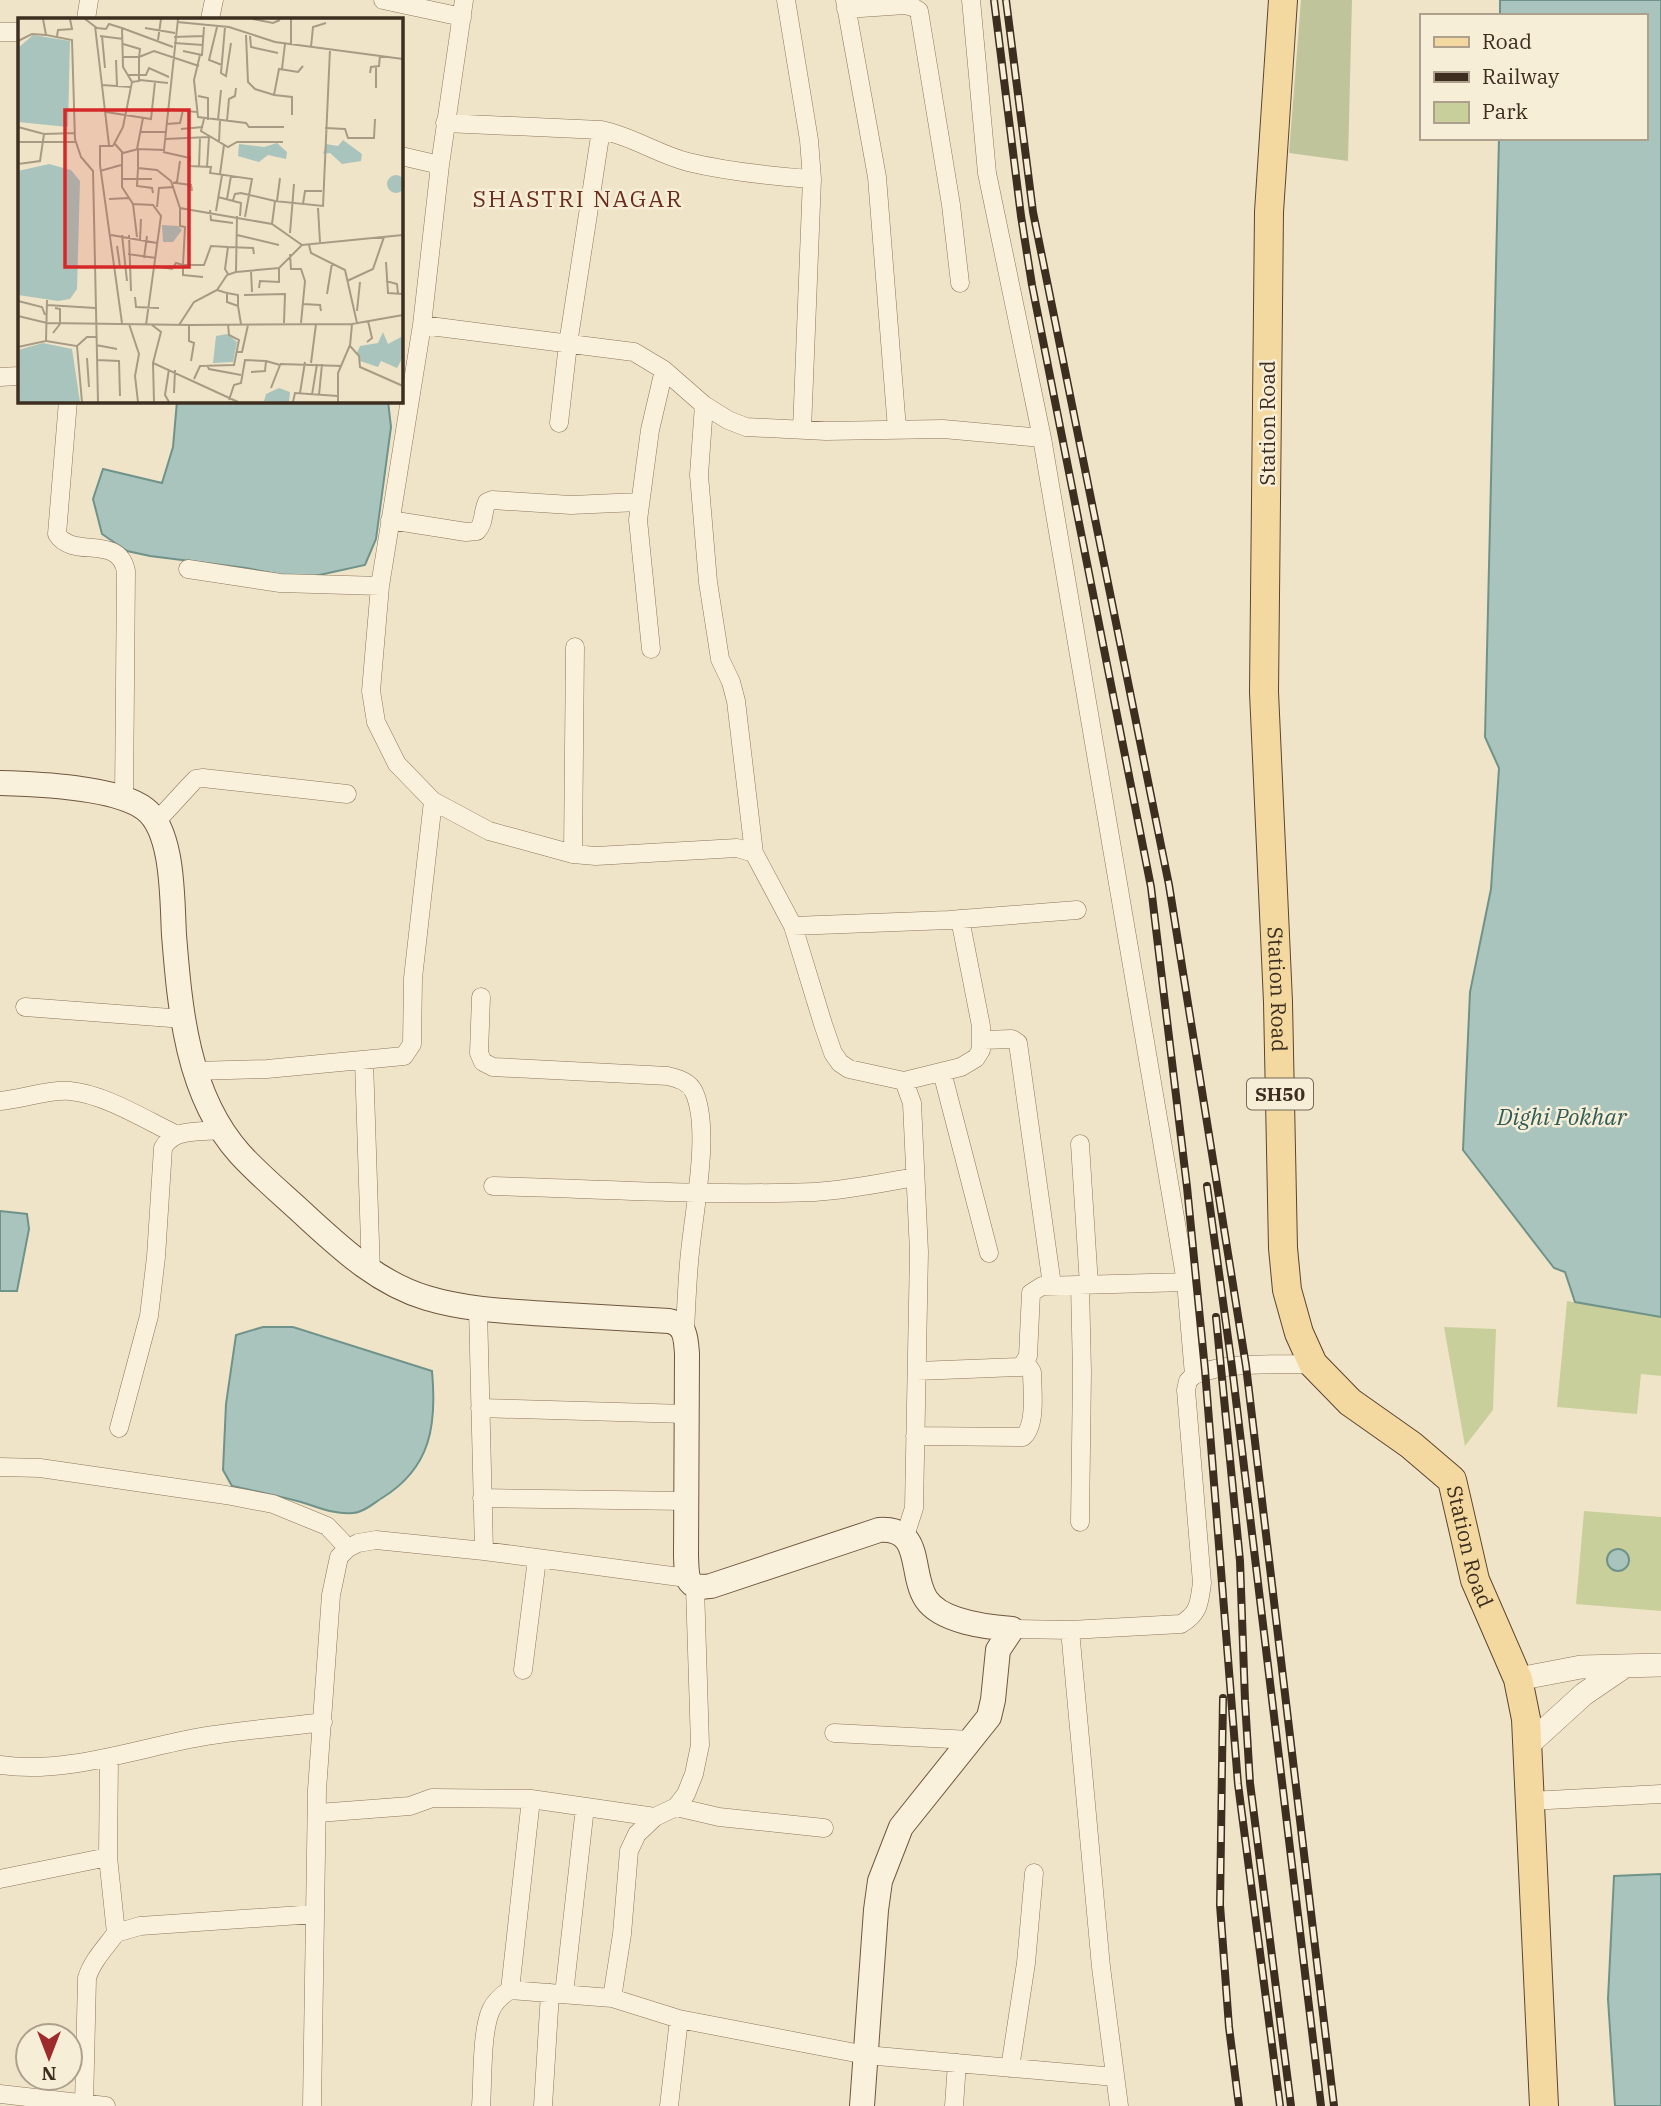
<svg xmlns="http://www.w3.org/2000/svg" width="1661" height="2106" font-family="'IBM Plex Serif',serif">
<style>
.green{fill:#c9cf9b}
.cemetery{fill:#bfc49a}
.water{fill:#a9c4bc;stroke:#6f938a;stroke-width:2}
.lines{fill:none;stroke-linecap:round;stroke-linejoin:round}
.minor-casing{stroke:#8d765c;stroke-width:19}
.tertiary-casing{stroke:#8d765c;stroke-width:24}
.secondary-casing{stroke:#6f573f;stroke-width:26}
.primary-casing{stroke:#5b4430;stroke-width:30}
.minor{stroke:#faf1dc;stroke-width:18}
.tertiary{stroke:#faf1dc;stroke-width:23}
.secondary{stroke:#faf1dc;stroke-width:24}
.primary{stroke:#f3d9a0;stroke-width:28}
.rail-casing{stroke:#3d2e20;stroke-width:8}
.rail{stroke:#f7eed8;stroke-width:5;stroke-dasharray:16;stroke-linecap:butt}
.labels{text-anchor:middle;stroke-width:5;stroke-linejoin:round;paint-order:stroke}
.shield{fill:#f7eed8;stroke:#756857;stroke-width:2}
.shield-label{font-size:19px;font-weight:bold;fill:#3d2e20}
.street-label{font-size:21px;fill:#3d2e20;stroke:#f7eed8}
.neighbourhood-label{font-size:23px;letter-spacing:2px;fill:#6b2e1e;stroke:#f7eed8}
.water-label{font-size:23px;font-style:italic;fill:#2f5d5a;stroke:#f7eed8}
.inset-road{fill:none;stroke:#a89b85;stroke-width:2}
.view{fill:#d62828;fill-opacity:0.15;stroke:#d62828;stroke-width:3.5}
.inset-edge{fill:none;stroke:#3d2e20;stroke-width:3.5}
</style>
<rect width="100%" height="100%" fill="#f0e4c8"/>
<path class="green" d="M1567 1301 1661 1317V1376L1641 1374 1637 1414 1557 1407Z
M1444 1327 1496 1329 1493 1410 1465 1446Z
M1584 1511 1661 1517V1611L1576 1604Z"/>
<path class="cemetery" d="M1301 0H1352L1348 161 1289 153Z"/>
<path class="water" d="M1500 0H1661V1317L1575 1302 1565 1272 1554 1268 1463 1150 1470 992 1491 889 1499 768 1485 737 1499 138H1645V16H1500Z
M177 401H388L391 427 376 539 365 565 315 576H285L246 568 150 556 127 551 102 534 93 499 103 469 162 483 173 447Z
M0 1211 27 1214 29 1229 17 1291H0Z
M263 1327H293L432 1371C437 1425 431 1468 382 1498 374 1503 363 1513 353 1513 335 1515 318 1507 301 1502 278 1496 255 1491 232 1486L223 1470 226 1404 236 1335Z
M1607 1560a11 11 0 1 1 22 0a11 11 0 1 1-22 0Z
M1661 1874V2106H1615L1608 1999 1614 1876Z"/>
<g class="lines">
<defs>
<path id="minor" d="M383 0 462 17
M464 0 440 165 422 325 380 586 371 691 376 722 397 764 433 801 489 831 573 854 596 856 737 848 754 853 793 926 823 1024 833 1053 840 1063 849 1069 904 1081 912 1103 919 1252 914 1508 905 1536
M786 0 809 140 812 179 802 430
M845 0 877 177 897 429
M971 0 987 173 1042 438 1186 1282 1194 1375 1188 1381 1186 1390 1202 1583C1199 1602 1200 1613 1181 1624L1070 1630 1012 1629
M846 9 905 5 913 7 919 11 951 205 960 283
M86 19 89 0
M210 19 214 0
M0 32H19
M445 123 601 130C632 136 657 154 688 162 729 172 770 176 812 179
M401 156 440 165
M422 325 634 352 664 370 704 405 728 420 746 427 826 431 943 429 1042 438
M0 377 19 376
M68 401 57 534C73 560 118 533 126 571L124 798
M704 405 699 475 708 582 720 659 731 682 736 701 754 853
M559 423 568 344 601 130
M390 520 466 532 477 531C485 523 482 512 487 502L492 500 571 505 639 502
M188 569 280 583 380 586
M651 649 638 520 650 430 664 370
M155 823 191 784 196 779 203 778 347 794
M573 854 575 647
M793 926 949 920 1077 910
M481 997 479 1053 483 1062 493 1067 668 1076C678 1079 689 1081 694 1092 712 1131 692 1219 689 1263 687 1286 686 1309 685 1332
M25 1007 184 1019
M983 1040 1012 1039 1018 1043 1052 1285
M364 1061 371 1273
M194 1071 267 1069 404 1056 412 1044 413 978 433 801
M942 1072 989 1253
M904 1081 961 1067 976 1058 981 1050V1026L960 919
M0 1101C22 1099 50 1089 70 1091 104 1094 144 1119 175 1134
M1080 1144 1089 1285
M493 1186C600 1189 708 1196 815 1192 849 1190 882 1183 915 1177
M1080 1285 1082 1372 1080 1522
M478 1309 484 1551
M917 1371 1021 1367 1028 1356 1031 1293 1042 1286 1186 1282
M1194 1375C1230 1361 1274 1365 1313 1364
M480 1408 686 1414
M119 1428 149 1316 156 1257 163 1148C173 1128 201 1132 222 1130
M915 1436 1023 1437C1037 1425 1032 1389 1032 1372L1026 1363
M0 1467 40 1468 226 1495 273 1504 327 1526 348 1548
M482 1498 686 1501
M1070 1630 1101 1967 1119 2106
M523 1670 537 1559
M834 1733 971 1740
M109 1757 108 1857 116 1933
M0 1765C63 1774 129 1751 190 1739 234 1730 279 1728 323 1722
M1530 1801 1661 1794
M676 1807 719 1817 824 1828
M318 1813 410 1806 432 1798 531 1799 655 1817
M0 1879 108 1857
M510 1990 531 1799
M564 1994 585 1807
M612 1998 622 1934 629 1851 637 1834 655 1817 676 1807 686 1794 694 1774 700 1745 695 1587
M1010 2068 1026 1963 1034 1873
M0 2094 106 2106
M84 2105 87 1978C92 1961 106 1947 116 1933L140 1926 315 1914
M312 2106 317 1790 331 1595 339 1557 348 1548 358 1543 376 1540 484 1551 687 1578
M481 2106C483 2081 481 2032 491 2010 495 2001 502 1995 510 1990L612 1998 679 2019 866 2055 1115 2077
M543 2106 550 1993
M669 2106 679 2019
M954 2106 957 2063"/>
<path id="tertiary" d="M1518 1679 1581 1667 1661 1665
M1528 1745 1584 1694 1625 1666"/>
<path id="secondary" d="M0 783C37 784 116 787 145 809 174 831 172 900 174 935 180 1009 187 1095 240 1154 261 1177 287 1198 309 1219 345 1252 380 1284 427 1298 467 1310 507 1311 548 1314 588 1316 629 1319 669 1321 686 1324 686 1340 687 1354L686 1556C687 1577 685 1590 711 1586L879 1530C924 1527 909 1573 926 1599 941 1622 988 1627 1012 1629
M862 2106 876 1910 880 1881 901 1827 989 1717 993 1700 998 1650 1012 1629"/>
<g id="primary">
<path id="s1" d="M1283 0 1269 212 1264 692 1278 1002 1283 1248 1287 1290 1299 1333 1313 1364 1350 1402 1411 1445 1452 1480 1475 1580 1518 1679 1526 1719 1544 2106"/>
</g>
</defs>
<use href="#minor" class="minor-casing"/>
<use href="#tertiary" class="tertiary-casing"/>
<use href="#secondary" class="secondary-casing"/>
<use href="#primary" class="primary-casing"/>
<use href="#minor" class="minor"/>
<use href="#tertiary" class="tertiary"/>
<use href="#secondary" class="secondary"/>
<use href="#primary" class="primary"/>
<defs>
<path id="rail" d="M994 0 1021 216 1032 285 1151 887 1187 1187 1205 1370 1238 1784 1280 2106
M1006 0 1033 212 1169 885 1246 1366 1334 2106
M1207 1186 1232 1367 1321 2106
M1216 1317 1240 1561 1245 1701 1250 1783 1291 2106
M1223 1698 1220 1905 1229 2027 1239 2106"/>
</defs>
<use href="#rail" class="rail-casing"/>
<use href="#rail" class="rail"/>
</g>
<g class="labels">
<rect class="shield" x="1247" y="1078.5" width="66" height="31" rx="5"/>
<g class="shield-label">
<text x="1280" y="1101">SH50</text>
</g>
<g class="street-label">
<text transform="translate(1268 423) rotate(-90)" y="7">Station Road</text>
<text dy="7" stroke="none"><textPath href="#s1" startOffset="990">Station Road</textPath></text>
<text dy="7" stroke="none"><textPath href="#s1" startOffset="1620">Station Road</textPath></text>
</g>
<g class="neighbourhood-label">
<text x="578" y="207">SHASTRI NAGAR</text>
</g>
<g class="water-label">
<text x="1562" y="1125">Dighi Pokhar</text>
</g>
</g>
<g transform="translate(18 18)">
<rect width="385" height="385" fill="#f0e4c8"/>
<path d="M15 17 52 23 50 109 0 104V30ZM325 122 344 136 343 143 324 146 312 135 305 136 308 126 320 128ZM259 125 269 134 268 141 250 137 241 144 220 138 221 126 246 129ZM31 146 53 152 62 163 59 271 52 281 40 283 0 277V153ZM369 166a9 9 0 1 1 18 0a9 9 0 1 1-18 0ZM144 207 160 208 164 212 155 224H145ZM365 314 370 326 385 318V339L379 350 363 343 360 349 342 343 339 335 342 328 360 325ZM209 316 219 324 215 344 195 345 198 318ZM25 325 54 331 62 384H0V332ZM261 370 272 374 271 384 246 383 248 376Z" fill="#a9c4bc"/>
<path class="inset-road" d="M25 1 28 17 54 22 57 121 63 139 75 153 80 384M67 1 79 10 88 11 91 6 104 10 105 49 114 64 105 109 95 128M235 1 255 5 262 2M159 4 211 9 257 24 385 41M77 8 91 127M199 9 191 42 204 47M207 9 203 55 208 58 213 25M104 10 155 29M127 10 157 15M228 17 230 64 237 71 256 77 261 51 280 54 285 48M39 18 40 12 54 11 52 1M82 18 105 21M84 18 87 50M232 18 233 29 260 35M156 19 185 18M140 22 143 1M0 23 14 16 28 17M156 25 185 27M273 26V1M293 29 295 9 308 5M165 33 184 37 186 9M182 37 176 62 180 99 228 105 231 109H266M105 39H121L122 31 105 26M98 42 99 68M264 51 267 26M352 55 353 49 361 48 362 37M110 57H128L131 50 151 59M122 62 150 65M114 64 121 63V39L136 33 181 48M84 67 113 69M358 70V48M256 77 274 79V97M180 78 190 80V102M148 91 179 94M88 94 133 101 137 64M186 101 183 113 210 129 219 124H265M200 102 203 72M209 103 211 81 217 78 218 70M148 106 162 105 165 92M0 109 26 116 57 115M307 110 327 111 330 120H356L357 101M163 111 185 109M123 114H147M147 121 191 119 189 149M0 124H58M201 124 202 102M97 126 105 135 120 131V150L139 152 153 163 162 190 254 206 284 227 385 217M95 128H82V147L104 305M119 131 125 100M120 131 146 132 160 1M104 134V169L115 186 135 187 143 198 128 307M145 134 172 140 171 148 193 149 192 155 234 161 227 199M0 146 22 143 26 116M181 149 182 119M120 150 119 168 134 170 135 175M82 153 103 147M202 156 206 127M103 161H134M155 165 159 164 162 143M158 165 173 167 174 173M200 179 223 185 222 198M91 181 112 180M209 181 213 158M215 182 217 176 223 175 257 183M259 183 262 160M115 186 119 219M285 186 287 173H304M139 189 141 170 156 169M162 190V208L167 209 165 247H186L193 228 210 229M300 190 302 224M192 192 193 202 215 205M198 193 204 157M254 206 257 183 305 188 312 31M272 215 276 166M93 217 139 225M104 217 109 263M111 217 113 273M219 217 261 227M122 222 123 201M291 227 293 235 327 252 339 305M99 228 102 249H108M110 236 138 240M272 236 273 251H283L287 263 283 305M126 240 129 218M368 244 370 275 385 276M137 248 154 251 158 245 165 247V257L185 259M233 253 234 274M218 254 261 250 284 227M210 256 207 251 210 229 235 230 236 236M329 263 355 251 366 219M368 263 379 266 380 276M241 270 242 263 261 264V250M199 272 209 275V284L220 288 223 306M209 275 220 277V288M309 276 314 245M226 277 267 276 266 305M117 279 118 289 141 290M0 283 24 289 27 297M285 286 302 287 303 293M29 287 77 290M339 293 342 264M0 298 29 305 173 307 334 306 385 297M111 306 121 336 117 358 120 384M334 306 332 328 341 338 342 349 385 368M134 307 143 314 135 345 220 384M161 307 176 284 199 272 209 257 218 254 219 198M171 307V323L176 325 173 343M35 315 42 306V291L37 290M28 323 59 328 64 384M349 324 354 320 350 303M78 327 99 331M59 328 69 319H79M0 329 28 323 29 282M218 334H224L230 307M69 340 71 369M79 342 101 343 102 378M248 343 262 347 253 370M135 345 136 384M293 345 298 306M262 346 324 348M189 347 191 351 223 357M176 361 182 348 216 347 221 322 211 317 210 306M156 375 157 352M282 375 287 344M294 377 299 346M301 377 304 346M211 382 216 367 223 365 227 342 248 343 247 353 233 354M151 384 147 377 151 351M275 384 277 375 320 378M320 384V355L332 327"/>
<path class="view" d="M47 92H171V249H47Z"/>
<rect width="385" height="385" class="inset-edge"/>
</g>
<rect x="1420" y="14" width="228" height="126" fill="#f7eed8" stroke="#ada18e" stroke-width="2"/>
<rect x="1434" y="37" width="35" height="10" fill="#f3d9a0" stroke="#ada18e" stroke-width="2"/>
<text x="1482" y="49" font-size="21" fill="#3d2e20">Road</text>
<rect x="1434" y="72" width="35" height="10" fill="#3d2e20" stroke="#ada18e" stroke-width="2"/>
<text x="1482" y="84" font-size="21" fill="#3d2e20">Railway</text>
<rect x="1434" y="102" width="35" height="21" fill="#c9cf9b" stroke="#ada18e" stroke-width="2"/>
<text x="1482" y="119" font-size="21" fill="#3d2e20">Park</text>
<g transform="translate(49 2057) rotate(180)"><circle r="33" fill="#f7eed8" stroke="#ada18e" stroke-width="2"/>
<path d="M0-5L12 26L0 18L-12 26Z" fill="#9e2a2b"/>
<text y="-10" font-size="19" font-weight="bold" text-anchor="middle" fill="#3d2e20">N</text>
</g>
</svg>
